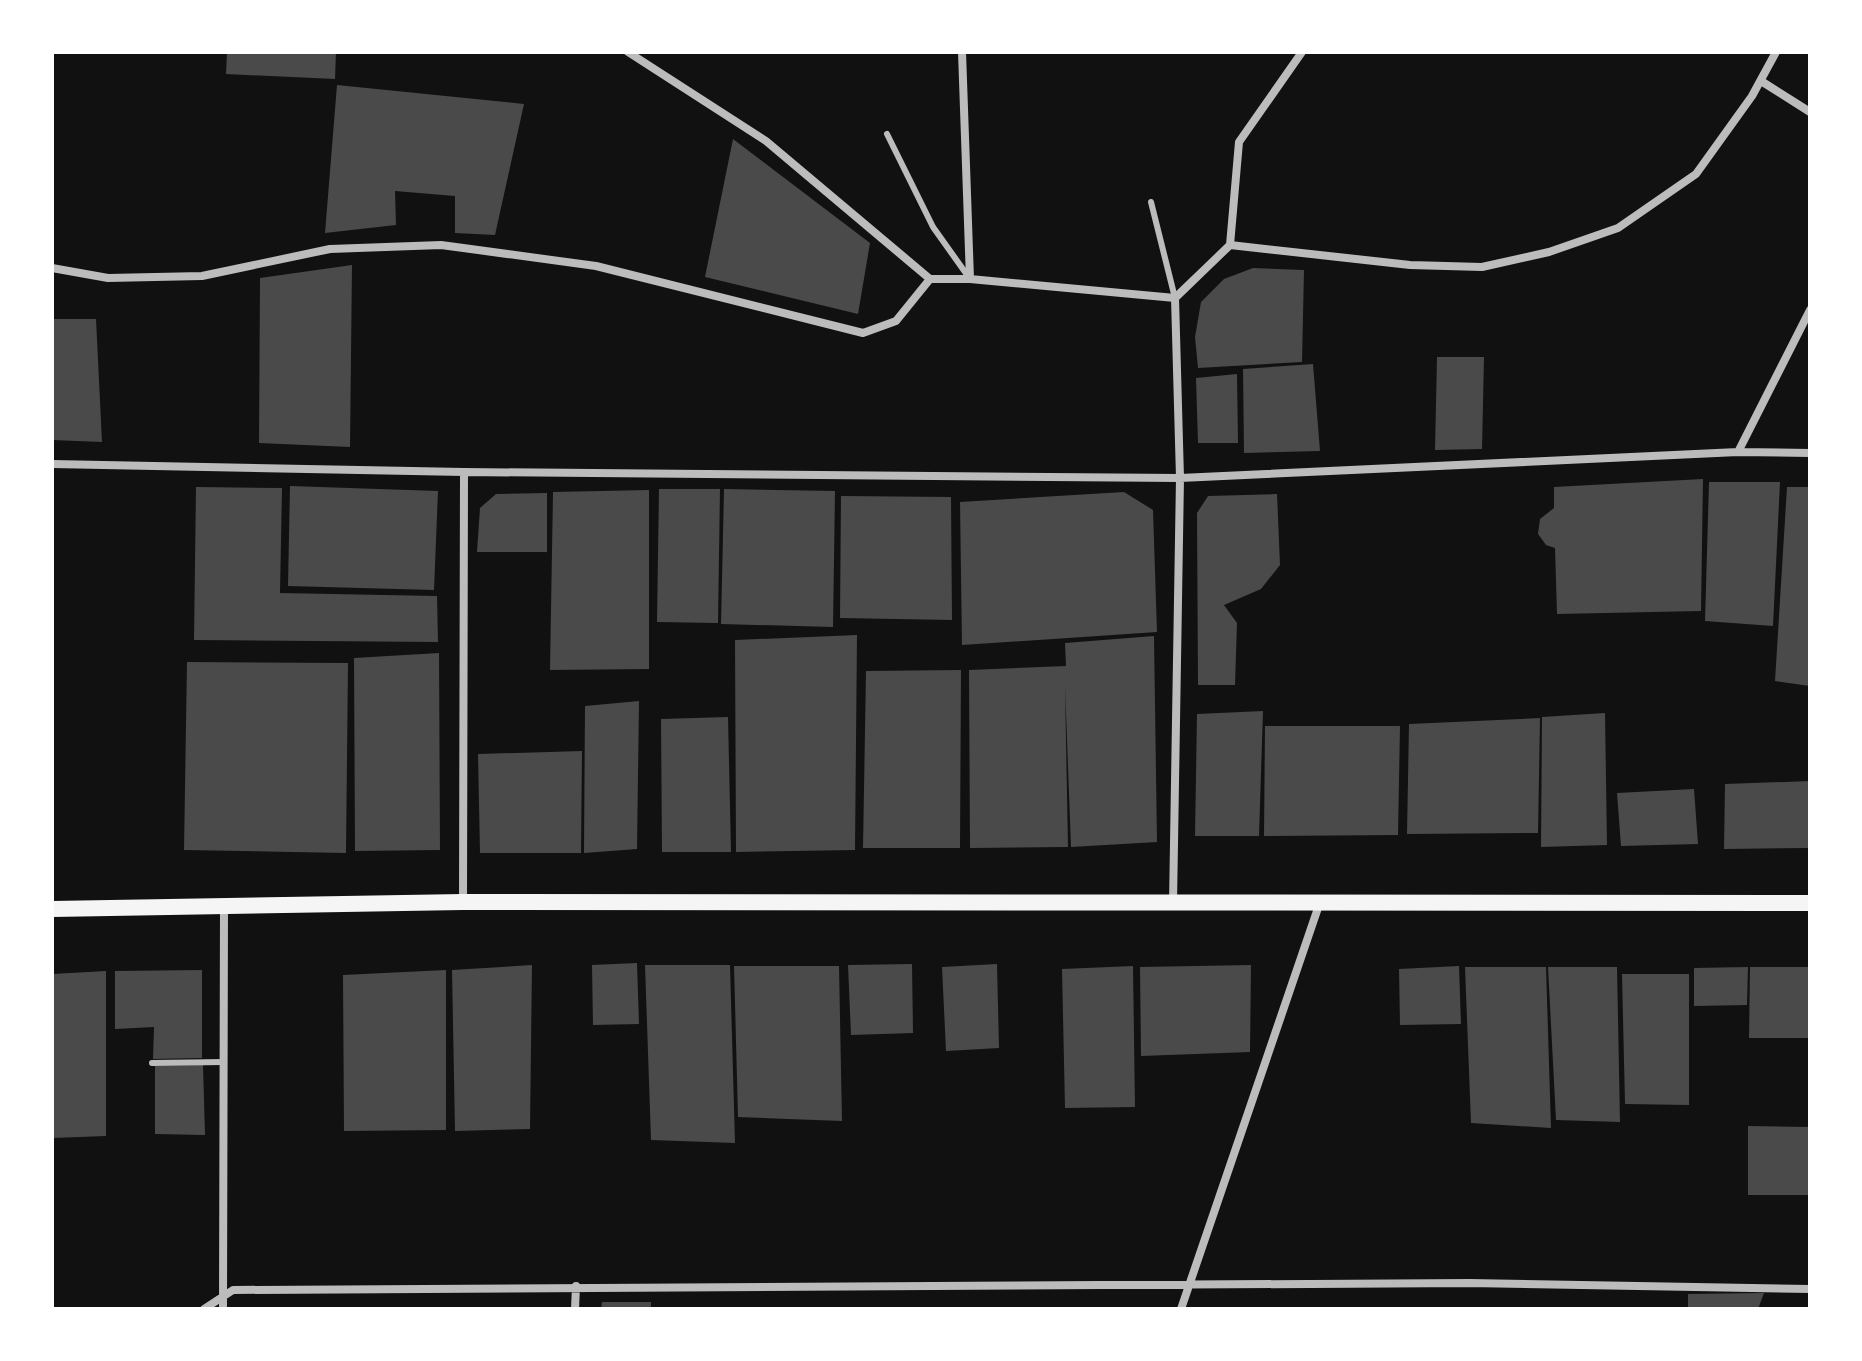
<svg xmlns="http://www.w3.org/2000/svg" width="1862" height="1361" font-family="Overpass,sans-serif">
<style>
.building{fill:#4a4a4a}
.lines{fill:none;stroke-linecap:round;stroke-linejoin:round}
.service{stroke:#bcbcbc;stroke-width:6}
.minor{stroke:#bcbcbc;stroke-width:8}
.secondary{stroke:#f5f5f5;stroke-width:16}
</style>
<rect width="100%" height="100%" fill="#111"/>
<path class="building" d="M227 52H336L335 79 226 74Z
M337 85 524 104 495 235 455 233V196L395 191 396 225 325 233Z
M733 139 870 243 858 314 705 277Z
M352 265 350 447 259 443 260 278Z
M1253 268 1304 270 1302 362 1198 368 1195 337 1201 302 1224 279Z
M52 319H96L102 442 52 440Z
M1437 357H1484L1482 449 1435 450Z
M1313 364 1320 451 1244 453 1243 369Z
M1237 374 1238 443H1198L1196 378Z
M1703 479 1701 611 1557 614 1555 548 1546 545 1538 534 1540 519 1554 508V487Z
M1709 482H1780L1773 626 1705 621Z
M290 486 438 491 434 590 288 586Z
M196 487 282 488 280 593 437 596 438 642 194 640Z
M1787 487H1810V686L1775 681Z
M659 489H720L718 623 657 622Z
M724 489 835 491 833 627 721 624Z
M649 490V669L550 670 553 492Z
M1124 492 1153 510 1157 632 962 645 960 502Z
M547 493V552H477L480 508 496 494Z
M1277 494 1280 565 1261 589 1224 605 1237 623 1235 685H1198L1197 513 1208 496Z
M841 496 951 497 952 620 840 618Z
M857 635 855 850 736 852 735 640Z
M1154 636 1157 842 1071 847 1065 686 1068 847 970 848 969 670 1066 666 1065 643Z
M439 653 440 850 355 851 354 658Z
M187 662 348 663 346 853 184 850Z
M961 670 960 848H863L866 671Z
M639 701 637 849 584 853 585 706Z
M1263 711 1259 836H1195L1197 714Z
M1605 713 1607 845 1541 847 1542 717Z
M728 717 731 852H662L661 719Z
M1540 718 1538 833 1407 834 1409 724Z
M1265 726H1400L1398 835 1264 836Z
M582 751 581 853H480L478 754Z
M1810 781V848L1724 849 1725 784Z
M1694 789 1698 844 1621 846 1617 793Z
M637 963 639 1024 593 1025 592 965Z
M912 964 913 1033 851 1035 848 965Z
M997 964 999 1048 946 1051 942 967Z
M532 965 530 1129 455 1131 452 970Z
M645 965H730L735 1143 651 1140Z
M1251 965 1250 1052 1141 1056 1140 967Z
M734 966H839L842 1121 738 1117Z
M1133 966 1135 1107 1065 1108 1062 969Z
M1459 966 1461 1024 1400 1025 1399 969Z
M1465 967H1546L1551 1128 1471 1123Z
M1548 967H1617L1620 1122 1556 1120Z
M1748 967 1747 1005 1694 1006V968Z
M1750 967H1810V1038H1749Z
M202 970V1058L153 1059 154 1027 115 1029V971Z
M446 970V1130L344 1131 343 975Z
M106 971V1136L52 1138V974Z
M1622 974H1689V1105L1625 1104Z
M203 1065 205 1135 155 1134V1066Z
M1748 1126 1810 1127V1195H1748Z
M1764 1293 1758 1309H1688V1294Z
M602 1302H651V1309H601Z"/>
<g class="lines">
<path class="service" d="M887 134 933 227 970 279
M1151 202 1175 298
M152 1063 224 1062"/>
<path class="minor" d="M628 52 766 141 930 279
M962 52 970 279
M1761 81 1810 112
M1230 245 1410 265 1482 267 1549 252 1618 228 1696 174 1752 96 1776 52
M1230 245 1239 142 1302 52
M52 268 108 278 202 276 330 249 441 245 596 266 863 333 896 321 930 279H970L1175 298 1230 245
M1738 452 1810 310
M52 464 464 472 1180 478 1738 452 1810 453
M463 902 464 472
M1173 904 1180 478 1175 298
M204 1309 233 1290 1470 1283 1810 1289
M223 1309 224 906
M575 1309 576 1286
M1181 1309 1319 905"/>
<path class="secondary" d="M52 909 463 902 1810 903"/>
</g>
<rect width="1862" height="1361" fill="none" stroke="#ffffff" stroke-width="108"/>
</svg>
